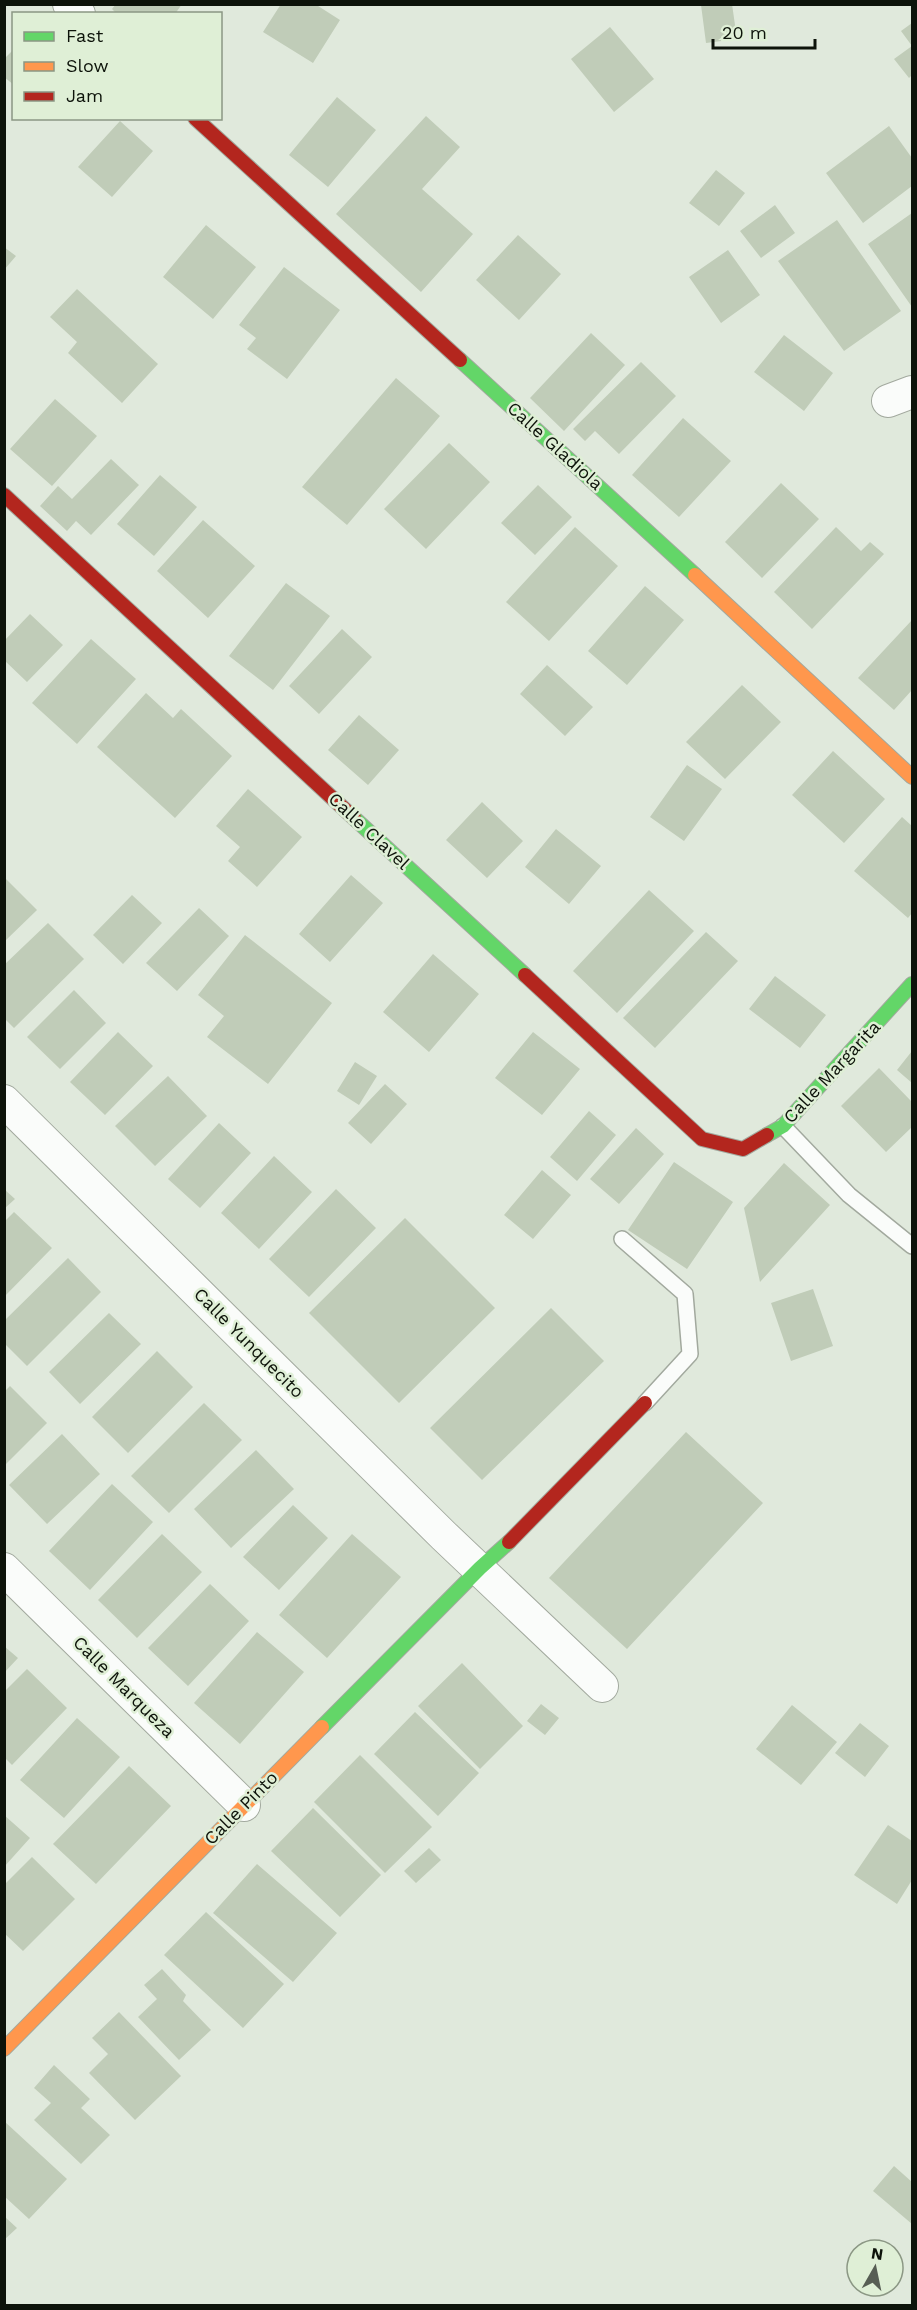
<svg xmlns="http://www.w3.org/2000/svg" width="917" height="2310" font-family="'Work Sans',sans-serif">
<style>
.building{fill:#c0ccb8}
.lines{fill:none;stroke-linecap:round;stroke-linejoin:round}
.lane-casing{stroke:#a2a99e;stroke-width:18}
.street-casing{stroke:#a2a99e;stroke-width:34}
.fast-casing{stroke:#a2a99e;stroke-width:16}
.slow-casing{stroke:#a2a99e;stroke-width:16}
.jam-casing{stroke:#a2a99e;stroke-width:16}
.lane{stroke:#fafcfa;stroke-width:15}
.street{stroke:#fafcfa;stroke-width:32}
.fast{stroke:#63d668;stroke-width:14}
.slow{stroke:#ff974d;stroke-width:14}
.jam{stroke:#b3261e;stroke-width:14}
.labels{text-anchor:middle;stroke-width:5;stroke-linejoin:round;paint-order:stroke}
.street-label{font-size:18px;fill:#0d130a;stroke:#dfefd6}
</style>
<rect width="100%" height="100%" fill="#e0e9dc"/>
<path class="building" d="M116 4H182L175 14H117L112 9Z
M281 4H315L340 20 313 63 263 32Z
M709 4H732L737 39 706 43 701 5Z
M912 23V75L909 78 894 59 912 46 901 31Z
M610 27 654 79 614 112 571 59Z
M14 49V85L4 77V59Z
M337 97 376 130 328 187 289 155Z
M426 116 460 147 422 189 473 234 421 292 336 214Z
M120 121 153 151 112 197 78 167Z
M889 126 912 158V186L863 223 826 173Z
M716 170 745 193 719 226 689 203Z
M775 205 795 233 761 258 740 231Z
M912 213V307L868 244Z
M837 220 901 311 844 351 778 261Z
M206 225 256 267 213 319 163 277Z
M518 235 561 274 519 320 476 280Z
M4 247 16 256 4 270Z
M728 250 760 295 721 323 689 277Z
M284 267 340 310 287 379 247 349 256 338 239 325Z
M77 289 158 364 122 403 68 353 77 342 50 317Z
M591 333 625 365 564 431 530 398Z
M784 335 833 373 804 411 754 372Z
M641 362 676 396 619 454 595 431 585 441 573 429Z
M396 378 440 416 347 525 302 487Z
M55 399 97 436 52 486 10 449Z
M683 418 731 461 679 517 632 475Z
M449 443 490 482 426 549 384 509Z
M111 459 139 485 91 535 76 521 67 531 40 506 58 486 72 499Z
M160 475 197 507 154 556 117 524Z
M781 483 819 519 762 578 725 542Z
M538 485 572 517 535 555 501 523Z
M203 520 255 566 208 618 157 571Z
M575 527 618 566 549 641 506 602Z
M836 527 861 551 870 542 884 554 812 629 774 592Z
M286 583 330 616 273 690 229 656Z
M645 586 684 620 627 685 588 651Z
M30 614 63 645 27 682 4 660V641Z
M912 620V690L894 710 858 678Z
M342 629 372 657 319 714 289 686Z
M91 639 136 679 77 744 32 703Z
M547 665 593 707 565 736 520 694Z
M742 685 781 722 725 779 686 742Z
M146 693 173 718 181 709 232 756 175 818 97 747Z
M359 715 399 750 368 785 328 750Z
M833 751 885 799 844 843 792 795Z
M687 765 722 789 684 841 650 817Z
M248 789 302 837 257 887 228 861 240 847 216 826Z
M482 802 523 841 487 878 446 840Z
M902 817 912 826V913L908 918 854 871Z
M556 829 601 866 569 904 525 867Z
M351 875 383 903 330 962 299 934Z
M4 877 37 910 4 942Z
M649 890 694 931 617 1013 573 971Z
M132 895 162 923 123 964 93 935Z
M199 908 229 936 177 991 146 963Z
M48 923 84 959 14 1028 4 1018V965Z
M706 932 738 961 655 1048 623 1018Z
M245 935 332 1003 268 1084 207 1037 224 1016 198 995Z
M433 954 479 994 429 1052 383 1012Z
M775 976 826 1015 800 1048 749 1009Z
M74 990 106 1023 60 1069 27 1037Z
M118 1032 153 1066 105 1115 70 1082Z
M533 1032 580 1069 542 1115 495 1078Z
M912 1051V1083L897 1070Z
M355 1062 377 1076 359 1105 337 1091Z
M879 1068 912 1102V1127L886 1152 841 1106Z
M168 1076 207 1116 155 1166 115 1126Z
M385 1084 407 1104 371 1144 348 1123Z
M589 1111 616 1135 577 1181 550 1157Z
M219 1123 251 1153 200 1208 168 1179Z
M636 1128 664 1154 619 1204 590 1179Z
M274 1156 312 1192 259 1249 221 1213Z
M674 1162 733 1202 687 1269 628 1230Z
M784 1163 830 1205 760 1282 744 1208Z
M542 1170 571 1195 533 1239 504 1215Z
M4 1189 15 1199 4 1209Z
M336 1189 376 1228 309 1297 269 1259Z
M14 1212 52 1248 4 1297V1222Z
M405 1218 495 1308 399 1403 309 1313Z
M68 1258 101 1292 27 1366 4 1343V1321Z
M813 1289 833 1346 791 1361 771 1303Z
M551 1308 604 1361 482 1480 430 1428Z
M109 1313 141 1344 80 1404 49 1372Z
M157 1351 193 1387 128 1453 92 1417Z
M10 1386 47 1423 4 1466V1392Z
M204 1403 242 1440 169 1513 131 1476Z
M686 1432 763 1503 627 1649 549 1578Z
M62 1434 100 1474 47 1524 9 1485Z
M256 1450 294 1489 231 1548 194 1509Z
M112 1484 153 1522 90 1590 49 1551Z
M293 1505 328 1538 279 1590 243 1557Z
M162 1534 202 1572 137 1638 98 1600Z
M352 1534 401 1577 327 1658 279 1615Z
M210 1584 249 1621 188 1686 148 1648Z
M257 1632 304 1672 240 1744 194 1703Z
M4 1646 18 1658 4 1673Z
M462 1663 523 1726 480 1769 418 1706Z
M27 1669 67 1708 12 1765 4 1757V1692Z
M541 1704 559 1718 545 1735 527 1721Z
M792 1705 837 1742 801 1785 756 1749Z
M415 1712 479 1773 438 1816 374 1754Z
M77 1718 120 1757 64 1818 20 1780Z
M860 1723 889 1746 865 1777 835 1753Z
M360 1755 432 1827 385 1873 314 1802Z
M129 1766 171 1806 96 1884 53 1844Z
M313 1808 381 1875 340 1917 271 1851Z
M4 1815 30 1838 4 1867Z
M888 1825 912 1841V1880L897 1904 854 1875Z
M429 1848 441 1860 416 1883 404 1871Z
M32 1857 75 1899 23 1951 4 1933V1885Z
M257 1864 337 1933 293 1982 213 1913Z
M206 1912 284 1984 243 2028 164 1955Z
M162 1969 186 1995 183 2001 211 2030 179 2060 138 2017 157 1999 144 1985Z
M119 2012 181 2076 135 2120 89 2073 108 2054 92 2038Z
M54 2065 90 2099 81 2108 110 2135 81 2164 34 2120 51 2103 34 2088Z
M4 2121 67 2179 29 2219 4 2196Z
M894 2166 912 2182V2224L873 2191Z
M4 2216 17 2228 4 2240Z"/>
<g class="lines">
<defs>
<path id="lane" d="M783 1126 849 1195 912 1246
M622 1239 685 1294 690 1354 645 1403"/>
<path id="street" d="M69 4 79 14
M888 401 912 392
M4 1101 444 1536 602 1686
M4 1569 244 1805"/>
<path id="fast" d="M460 360 695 575
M354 818 525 975
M767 1135 783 1126 912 984
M322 1727 480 1568 509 1542"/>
<path id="slow" d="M695 575 912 777
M4 2049 322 1727"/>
<path id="jam" d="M195 118 460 360
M4 495 354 818
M525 975 702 1139 743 1149 767 1135
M509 1542 645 1403"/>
</defs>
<use href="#lane" class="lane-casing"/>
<use href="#street" class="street-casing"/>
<use href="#fast" class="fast-casing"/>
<use href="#slow" class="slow-casing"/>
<use href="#jam" class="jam-casing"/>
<use href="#lane" class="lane"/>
<use href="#street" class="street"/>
<use href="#fast" class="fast"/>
<use href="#slow" class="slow"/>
<use href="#jam" class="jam"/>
</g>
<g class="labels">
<g class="street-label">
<text transform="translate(555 446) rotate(42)" y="6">Calle Gladiola</text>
<text transform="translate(369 831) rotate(43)" y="6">Calle Clavel</text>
<text transform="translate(832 1072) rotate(-47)" y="6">Calle Margarita</text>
<text transform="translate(249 1343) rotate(45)" y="6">Calle Yunquecito</text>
<text transform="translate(124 1687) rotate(45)" y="6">Calle Marqueza</text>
<text transform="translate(241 1808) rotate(-45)" y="6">Calle Pinto</text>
</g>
</g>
<rect width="917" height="2310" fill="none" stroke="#0d130a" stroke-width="12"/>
<rect x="12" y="12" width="210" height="108" fill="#dfefd6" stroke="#8b9784" stroke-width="1.5"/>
<rect x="24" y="32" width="30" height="9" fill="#63d668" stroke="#8b9784" stroke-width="1.5"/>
<text x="66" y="42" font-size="18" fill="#0d130a">Fast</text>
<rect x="24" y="62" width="30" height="9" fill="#ff974d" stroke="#8b9784" stroke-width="1.5"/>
<text x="66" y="72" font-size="18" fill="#0d130a">Slow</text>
<rect x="24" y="92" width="30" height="9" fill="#b3261e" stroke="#8b9784" stroke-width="1.5"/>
<text x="66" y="102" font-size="18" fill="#0d130a">Jam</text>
<g transform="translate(875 2268) rotate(9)"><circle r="28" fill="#dfefd6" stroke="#8b9784" stroke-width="1.5"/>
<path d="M0-4.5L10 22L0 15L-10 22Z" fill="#575e54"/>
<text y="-9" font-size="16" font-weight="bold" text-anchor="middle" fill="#0d130a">N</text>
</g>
<path d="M713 39v9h102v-9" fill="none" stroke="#0d130a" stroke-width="3"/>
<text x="722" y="39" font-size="18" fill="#0d130a" stroke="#dfefd6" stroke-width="4.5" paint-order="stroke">20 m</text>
</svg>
